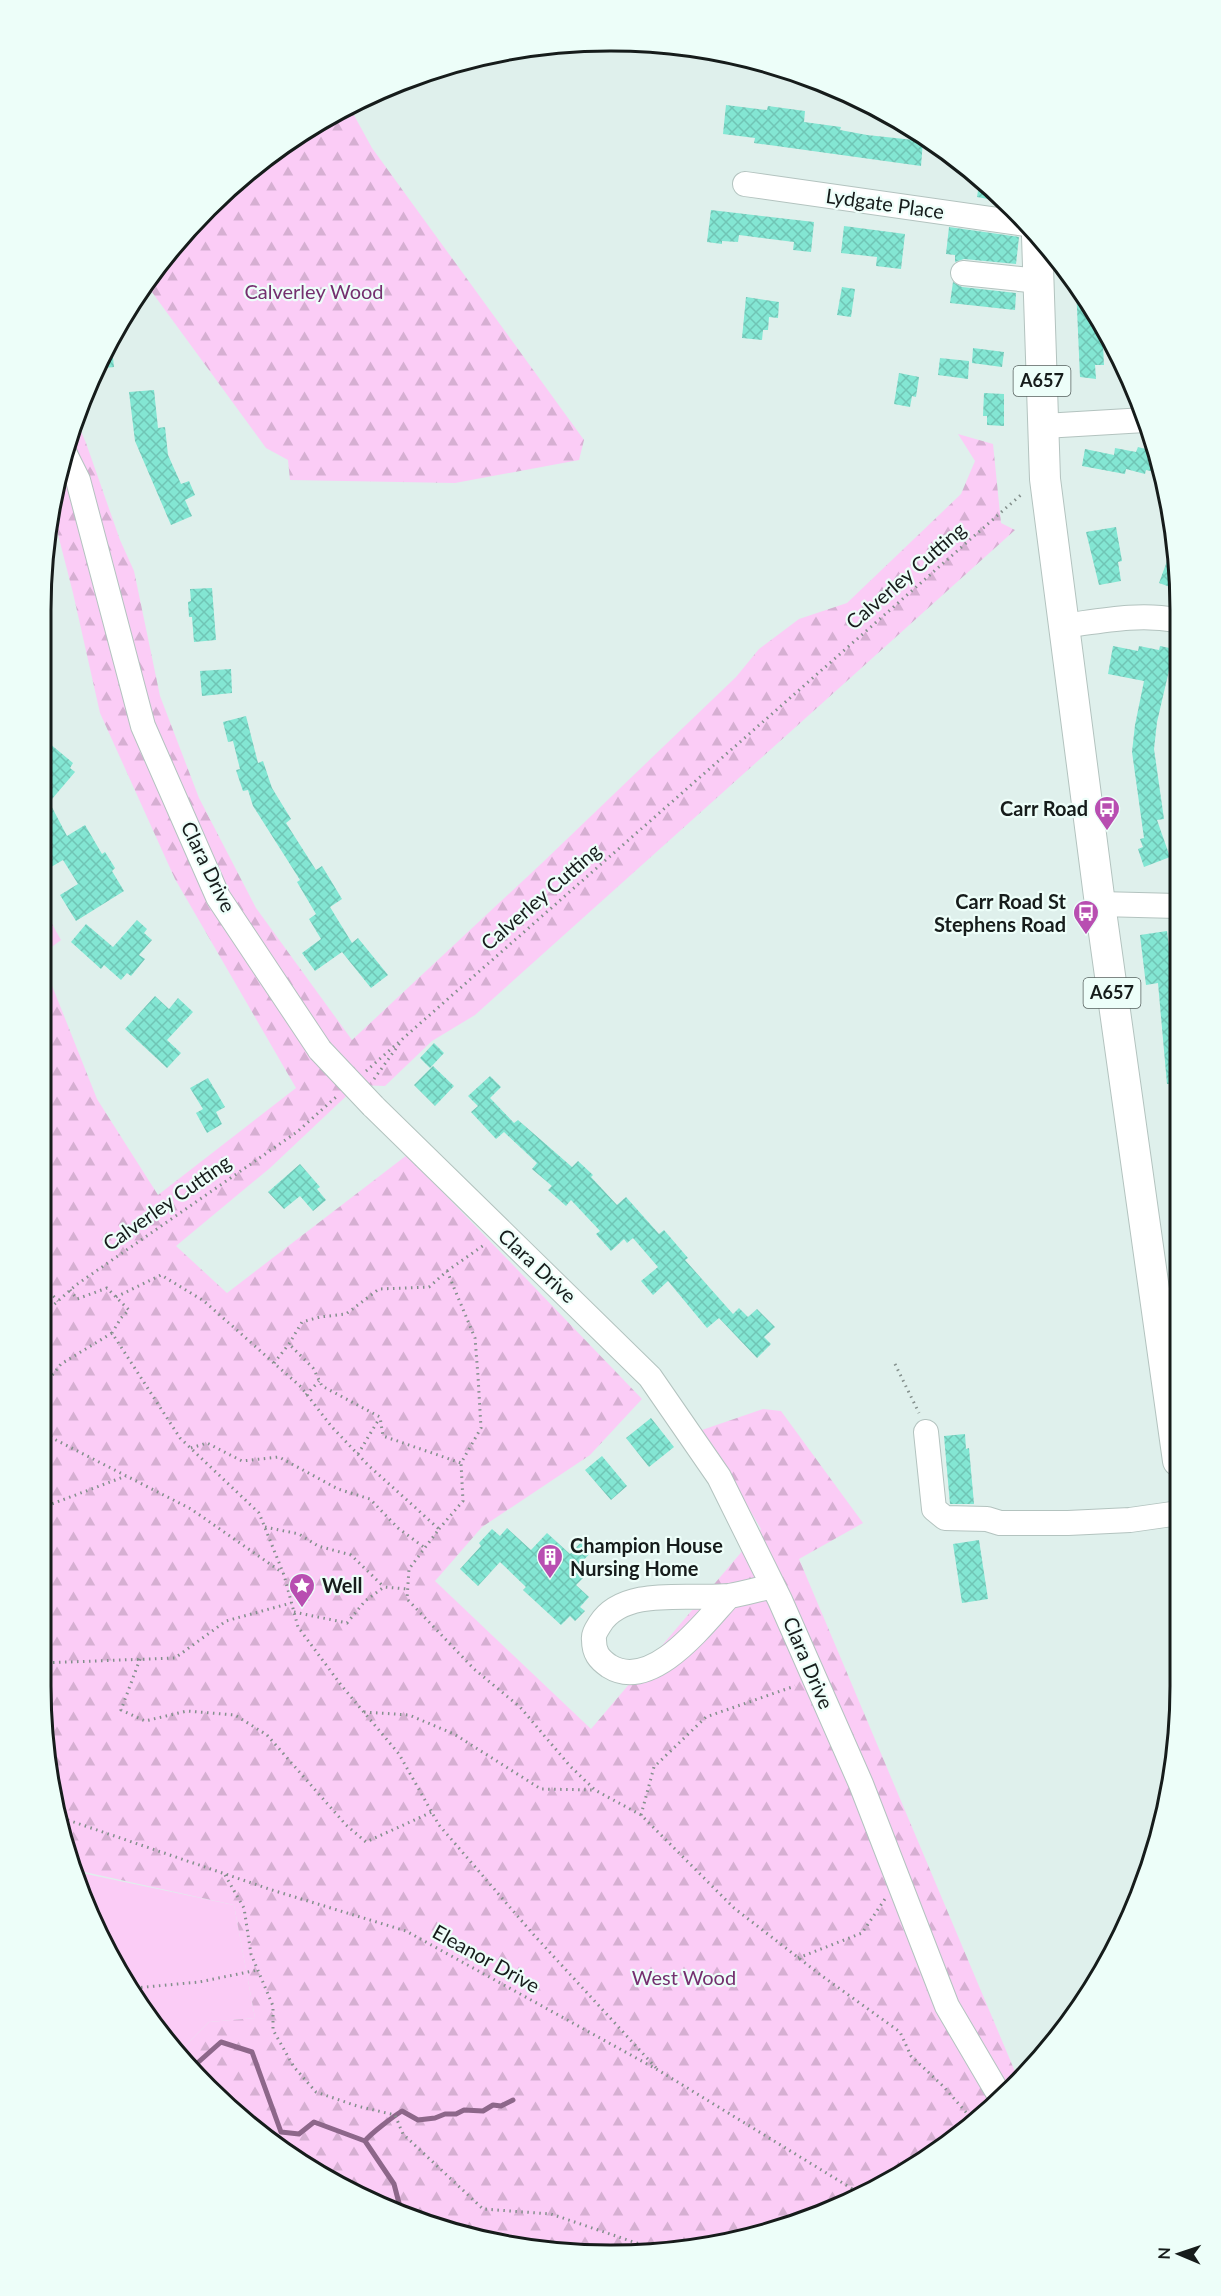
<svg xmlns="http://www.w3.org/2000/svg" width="1221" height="2296" font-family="Lato,sans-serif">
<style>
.green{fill:#fbccf6}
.forest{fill:url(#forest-firs)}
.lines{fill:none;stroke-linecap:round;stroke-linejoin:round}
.stream{stroke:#8d678a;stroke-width:5}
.building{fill:url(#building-cross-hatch)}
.minor-casing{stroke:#b3c3bf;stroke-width:26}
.major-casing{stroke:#b3c3bf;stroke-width:32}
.path{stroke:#838f8c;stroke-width:3;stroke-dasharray:1.5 4.5;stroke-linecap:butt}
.minor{stroke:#fff;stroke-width:24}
.major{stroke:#fff;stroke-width:30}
.minor-bridge-casing{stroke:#b3c3bf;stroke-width:26;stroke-linecap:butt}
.minor-bridge{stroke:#fff;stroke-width:24}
.labels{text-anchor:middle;stroke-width:4.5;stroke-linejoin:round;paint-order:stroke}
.shield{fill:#edfef9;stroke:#56605e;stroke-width:1.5}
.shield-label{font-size:18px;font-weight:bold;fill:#161c1b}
.street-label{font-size:20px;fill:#161c1b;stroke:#edfef9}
.park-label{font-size:20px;fill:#742f6f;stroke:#edfef9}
.poi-label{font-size:20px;font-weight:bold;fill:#161c1b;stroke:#edfef9;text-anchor:end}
.rim{fill:none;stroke:#161c1b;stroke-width:3}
</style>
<defs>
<pattern id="forest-firs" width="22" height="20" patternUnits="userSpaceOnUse" patternTransform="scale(1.5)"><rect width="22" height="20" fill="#fbccf6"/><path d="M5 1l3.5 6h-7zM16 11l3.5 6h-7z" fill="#d6afd2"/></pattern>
<pattern id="building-cross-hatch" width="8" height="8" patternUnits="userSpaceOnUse" patternTransform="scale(1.5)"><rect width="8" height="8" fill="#83e6d3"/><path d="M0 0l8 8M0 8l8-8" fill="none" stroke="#70c5b5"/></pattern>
</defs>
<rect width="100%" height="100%" fill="#dff0ec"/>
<path class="green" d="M72 1871 234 1905 255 2018 209 2022 179 2052 158 2033Z"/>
<path class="forest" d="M349 106 372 148 584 440 579 460 455 483 290 480 288 460 266 448 146 284 159 263 235 182 326 117Z
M76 420 86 443 120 540 134 571 160 696 199 798 256 908 352 1040 542 863 736 677 759 649 799 619 847 603 961 494 975 461 958 434 993 444 1001 523 1015 530 475 1015 432 1041 385 1086 358 1085 270 1168 176 1246 227 1293 407 1155 642 1399 590 1455 482 1527 435 1581 591 1729 761 1529 702 1430 763 1409 781 1411 863 1523 799 1559 1019 2081 1013 2089 862 2197 758 2236 648 2254 463 2236 294 2160 179 2052 209 2022 255 2018 234 1905 71 1869 41 1686V958L97 1099 158 1195 296 1088 175 879 100 713 73 593 52 511 60 463Z
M41 904 61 940 41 955Z"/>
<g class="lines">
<path class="stream" d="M194 2066 221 2042 252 2052 281 2132 299 2134 314 2122 365 2141 394 2184 400 2207
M365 2141C370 2134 394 2116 402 2111L418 2120 435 2118 445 2114H456L464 2110 483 2111 493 2105 501 2106 513 2100"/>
</g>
<path class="building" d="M726 105 767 110 768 106 805 111 804 122 841 127 840 130 867 135 923 141 921 166 754 143 755 138 723 134Z
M980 178 986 182 1005 202 977 197Z
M711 210 814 222 811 252 793 250 794 242 739 235 738 242 722 241V244L707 242Z
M844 226 905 234 901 269 876 266 877 257 841 253Z
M949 227 1019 237 1016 264 964 259 955 262V255L946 254Z
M953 282 962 287 1016 293 1015 310 950 303Z
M1076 286 1109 344 1103 345 1104 365H1095L1096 379 1080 377Z
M842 287 855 289 851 317 837 315Z
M746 297 779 302 778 318 769 317 768 330H763L762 340 742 338Z
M111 340 114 367 95 369 99 358Z
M973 348 1004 352 1002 367 972 363Z
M940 358 969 361 968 379 938 375Z
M899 373 919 377 916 397 912 396 910 407 894 404Z
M154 390 158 428 165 427 168 455 181 484 189 481 195 495 185 500 192 516 171 525 135 441 129 392Z
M984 393 1004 394V426L987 425V416H983Z
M1138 447 1153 451 1159 473 1146 470 1145 474 1126 469 1125 474 1082 466 1085 449 1114 455 1115 448 1136 452Z
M1116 527 1122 561 1118 562 1121 581 1099 585 1086 532Z
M1174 542H1176V580L1173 588 1159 583Z
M212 588 216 640 194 642 192 617H189L188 602 191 601 190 589Z
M1113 646 1138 651 1139 646 1159 650 1160 646 1174 649 1157 722 1154 749 1164 819 1157 820 1170 857 1144 867 1138 849 1143 847 1140 839 1144 838 1132 752 1135 725 1144 681 1108 674Z
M231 669 232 693 202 696 200 671Z
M246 716 258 763 263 761 272 788 291 819 286 823 316 870 322 866 342 899 330 907 352 943 358 938 388 975 371 988 342 952 315 971 302 953 321 939 309 919 316 914 297 882 300 880 253 806 248 790 243 791 236 770 240 769 233 741 228 742 223 722Z
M49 743 73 763 70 768 75 772 52 799 44 792 67 836 85 825 102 854 105 852 115 868 112 871 124 891 76 921 60 895 78 884 63 860 41 873 42 752Z
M137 920 147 929 144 933 152 940 139 955 145 959 131 976 127 973 121 980 104 965 101 969 71 942 86 924 113 947Z
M1167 931 1175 994 1177 993V1084H1167L1158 983 1146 985 1140 935Z
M155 996 169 1009 178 998 193 1012 167 1040 181 1053 167 1068 125 1029Z
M434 1043 444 1053 430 1068 420 1058Z
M433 1066 454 1086 435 1106 414 1085Z
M490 1076 501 1087 490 1098 514 1123 518 1120 572 1167 578 1161 593 1175 591 1177 617 1205 626 1197 659 1234 664 1230 688 1258 685 1260 733 1314 739 1308 748 1317 757 1309 775 1327 764 1337 771 1344 757 1358 719 1318 707 1328 668 1281 653 1295 641 1281 658 1267 633 1238 627 1243 624 1239 611 1251 596 1234 600 1231 571 1200 566 1206 548 1190 552 1186 532 1169 537 1163 504 1132 496 1139 471 1112 478 1106 468 1096Z
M208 1078 225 1107 216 1112 222 1124 207 1133 196 1113 203 1109 190 1088Z
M300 1164 320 1187 317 1189 326 1200 313 1211 300 1196 284 1209 268 1192Z
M651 1418 674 1447 649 1467 626 1438Z
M965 1434 966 1449 969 1448 974 1504H950L944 1436Z
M602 1456 627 1486 611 1500 585 1470Z
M507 1528 531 1550 547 1533 570 1554 583 1540 594 1549 578 1566 587 1574 576 1585 589 1597 580 1607 585 1611 575 1621 570 1616 561 1625 523 1590 526 1587 500 1562 478 1586 460 1569 481 1546 479 1543 492 1529 500 1536Z
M979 1540 988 1599 962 1603 953 1544Z"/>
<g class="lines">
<defs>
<path id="minor" d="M745 184 1026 224
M963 273 1039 281
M1044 426 1145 420
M64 452 78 480 143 726 218 897 320 1050
M1063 626C1101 621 1138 613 1176 620
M1100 904 1177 906
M373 1106 650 1377 719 1477 780 1600 861 1784 947 2006 1001 2098
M926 1432 934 1509 945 1518 987 1519 1000 1523H1068L1130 1520 1179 1513
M729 1596C704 1623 652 1693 609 1666 599 1659 594 1653 594 1640 593 1634 597 1629 600 1624 624 1586 690 1600 729 1596 743 1594 759 1589 773 1586"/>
<path id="major" d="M1037 236 1045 479 1100 904 1178 1461"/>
</defs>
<use href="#minor" class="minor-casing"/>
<use href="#major" class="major-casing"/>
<path class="path" d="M366 1071 1023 493
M374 1079 400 1043
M447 1271 484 1245
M41 1283 58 1301
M70 1290 77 1299 107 1288 129 1310 121 1318 112 1333 180 1438 259 1513 284 1575 298 1627 341 1685 399 1754 439 1825 533 1934 658 2070
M116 1297 161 1275 204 1301 301 1387 331 1426 368 1465 439 1529 409 1569 407 1599 474 1669 520 1707 570 1766 595 1790 641 1815 734 1908 822 1976 900 2032 911 2056 943 2086 972 2119
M41 1316 76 1285 297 1132 336 1097
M274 1363 289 1344 302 1322 320 1317 346 1314 379 1289 429 1287 447 1271 475 1338 478 1376 481 1428 461 1463 383 1436 380 1417 322 1386 313 1368 289 1344
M895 1364 919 1413
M41 1389 61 1364 112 1333
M306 1395 319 1381
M41 1429 54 1439 191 1509 283 1573
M191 1448 207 1443 242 1461 279 1457 338 1489 370 1499 398 1528 425 1548
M358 1454 379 1419
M41 1508 126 1476
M265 1527 299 1534 318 1546 351 1555 384 1587
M439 1529 463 1501 461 1463
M294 1612 347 1623 365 1601 384 1587 407 1589
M140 1659 121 1710 145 1721 187 1711 235 1715 267 1735 346 1825 366 1842 432 1812
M41 1663 175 1658 226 1621 291 1603
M364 1712 409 1715 454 1734 541 1789 595 1790
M641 1815 654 1767 706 1717 795 1686
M62 1818 272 1890 406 1931 658 2070 864 2196
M225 1875 244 1908 251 1954 273 2006V2030L294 2067 316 2092 357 2106 395 2115 403 2134 483 2209 551 2214 663 2252
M798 1958 862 1933 885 1899
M135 1988 199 1982 258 1970"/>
<use href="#minor" class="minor"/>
<use href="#major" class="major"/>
<defs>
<path id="minor-bridge" d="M320 1050 373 1106"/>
</defs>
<use href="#minor-bridge" class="minor-bridge-casing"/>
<use href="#minor-bridge" class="minor-bridge"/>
</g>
<defs>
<symbol id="bus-pin" viewBox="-11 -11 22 30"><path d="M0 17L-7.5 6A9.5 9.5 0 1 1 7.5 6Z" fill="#b84eb1" stroke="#edfef9"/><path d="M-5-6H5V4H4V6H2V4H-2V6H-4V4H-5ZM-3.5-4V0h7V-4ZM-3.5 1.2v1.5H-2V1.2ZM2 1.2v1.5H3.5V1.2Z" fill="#fff"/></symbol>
<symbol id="building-pin" viewBox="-11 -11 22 30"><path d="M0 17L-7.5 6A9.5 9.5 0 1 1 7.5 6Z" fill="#b84eb1" stroke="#edfef9"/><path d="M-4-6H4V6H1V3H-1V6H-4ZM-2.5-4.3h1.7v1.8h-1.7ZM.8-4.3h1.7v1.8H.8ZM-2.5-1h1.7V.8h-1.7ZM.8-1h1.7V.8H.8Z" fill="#fff"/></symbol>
<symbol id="sight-pin" viewBox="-11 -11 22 30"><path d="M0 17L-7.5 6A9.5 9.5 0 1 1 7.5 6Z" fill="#b84eb1" stroke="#edfef9"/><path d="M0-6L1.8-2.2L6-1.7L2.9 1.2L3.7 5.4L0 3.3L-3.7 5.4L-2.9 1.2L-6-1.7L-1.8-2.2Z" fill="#fff"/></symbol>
</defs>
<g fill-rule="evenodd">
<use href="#bus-pin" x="1092" y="794" width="30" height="40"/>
<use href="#bus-pin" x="1071" y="898" width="30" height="40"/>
<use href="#building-pin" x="535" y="1542" width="30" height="40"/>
<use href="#sight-pin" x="287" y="1571" width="30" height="40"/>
</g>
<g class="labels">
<g class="shield">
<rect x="1013.5" y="366" width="57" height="30" rx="4.5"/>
<rect x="1083.5" y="978" width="57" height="30" rx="4.5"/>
</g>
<g class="shield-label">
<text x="1042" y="387">A657</text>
<text x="1112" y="999">A657</text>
</g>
<g class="street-label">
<text transform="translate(885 204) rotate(8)" y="7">Lydgate Place</text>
<text transform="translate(906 576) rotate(-41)" y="7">Calverley Cutting</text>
<text transform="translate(208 867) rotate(64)" y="7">Clara Drive</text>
<text transform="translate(541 897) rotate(-41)" y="7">Calverley Cutting</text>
<text transform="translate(167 1203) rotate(-35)" y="7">Calverley Cutting</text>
<text transform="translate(537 1266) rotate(43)" y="7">Clara Drive</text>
<text transform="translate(808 1663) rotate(67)" y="7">Clara Drive</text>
<text transform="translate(486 1959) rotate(29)" y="7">Eleanor Drive</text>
</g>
<g class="park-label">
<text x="314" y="299">Calverley Wood</text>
<text x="684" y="1985">West Wood</text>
</g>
<g class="poi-label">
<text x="1088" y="816">Carr Road</text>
<text x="1066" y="909">Carr Road St<tspan x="1066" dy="23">Stephens Road</tspan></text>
<text x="570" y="1553" text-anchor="start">Champion House<tspan x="570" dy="23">Nursing Home</tspan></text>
<text x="322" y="1593" text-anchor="start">Well</text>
</g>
</g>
<path d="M0 0H1221V2296H0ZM610 51H611A559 559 0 0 1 1170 610V1686A559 559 0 0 1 611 2245H610A559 559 0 0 1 51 1686V610A559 559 0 0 1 610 51Z" fill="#edfef9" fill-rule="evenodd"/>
<path class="rim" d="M610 51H611A559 559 0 0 1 1170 610V1686A559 559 0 0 1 611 2245H610A559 559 0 0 1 51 1686V610A559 559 0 0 1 610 51Z"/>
<g transform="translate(1179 2254) rotate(272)" stroke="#edfef9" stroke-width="4.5" paint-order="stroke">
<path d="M0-4.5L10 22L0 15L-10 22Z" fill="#161c1b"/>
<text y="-9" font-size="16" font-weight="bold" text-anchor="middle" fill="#161c1b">N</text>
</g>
</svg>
